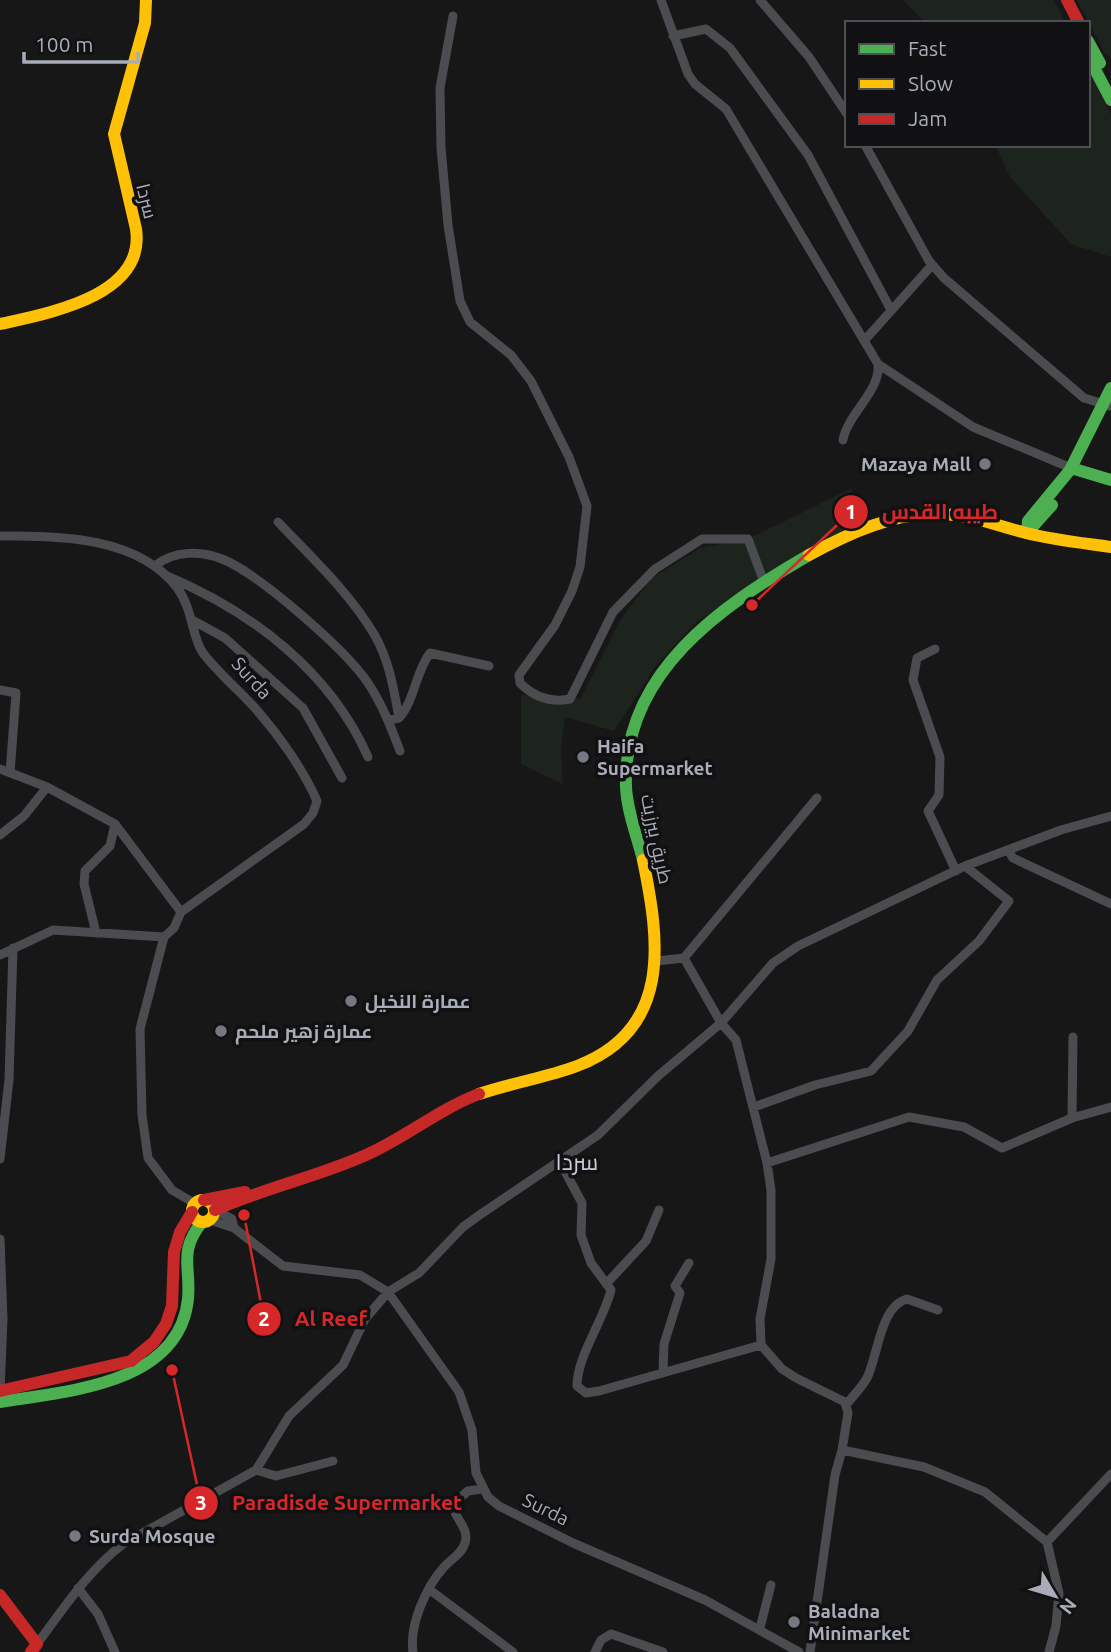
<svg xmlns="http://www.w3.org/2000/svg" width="1111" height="1652" font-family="Ubuntu,Cairo,sans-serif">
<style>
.green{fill:#1d241e}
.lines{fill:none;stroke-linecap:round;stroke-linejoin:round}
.street{stroke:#4b4c50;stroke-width:9}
.fast{stroke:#4caf50;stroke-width:12}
.slow{stroke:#ffc107;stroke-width:12}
.jam{stroke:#c62828;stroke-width:12}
.poi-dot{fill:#757880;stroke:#111113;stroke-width:2.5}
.labels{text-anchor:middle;stroke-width:7;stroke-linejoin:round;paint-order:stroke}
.street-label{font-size:19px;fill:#a8adb8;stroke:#111113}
.poi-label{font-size:19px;font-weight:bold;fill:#a8adb8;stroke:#111113;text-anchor:start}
.quarter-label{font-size:23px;fill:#c9ccd4;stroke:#111113}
.leader{fill:none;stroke:#d62828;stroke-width:2.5}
.callout-dot{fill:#d62828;stroke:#111113;stroke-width:2.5}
.mark-label{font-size:21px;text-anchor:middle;font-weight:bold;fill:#fff}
.callout-label{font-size:21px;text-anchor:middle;font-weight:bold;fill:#d62828;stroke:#111113;stroke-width:7;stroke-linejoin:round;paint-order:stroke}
</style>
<rect width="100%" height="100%" fill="#171717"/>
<path class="green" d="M903 0H1054L1066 23H925Z
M1077 0H1111V57L1105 54Z
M1088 68 1111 114V257L1071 244 1010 177 995 145H1088Z
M852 488 851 534 698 620 655 667 614 731 565 717 561 750 563 784 521 764V695L580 699 621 619 652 578 700 548 748 539Z"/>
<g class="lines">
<path class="street" d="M661 0 688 74 695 84 726 109 878 364C881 391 848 413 843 440
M760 0 809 57 847 114
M453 16 440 88 441 148 448 225 460 301 470 322 511 355 531 381 569 457 587 506 580 567 572 591 555 625 519 675 520 683C534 697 550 703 570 699L613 612 655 569 702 539H748L764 582
M673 36 706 29 730 48 808 155 891 310
M865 145 929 261 944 278 1084 398 1110 406
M864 341 932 265
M878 364 973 427 1071 468
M278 522C311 557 349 592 374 634 389 659 394 690 399 718L389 720
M0 536C59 535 140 537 178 589 193 610 192 638 203 653 218 673 238 689 255 708 278 734 303 769 317 801L313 813 304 824 181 912 174 928 164 937 140 1029 142 1115 148 1158 172 1190 194 1203
M156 565C174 551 200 550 222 559 258 573 346 650 368 683 382 704 391 727 400 751
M167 576C252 612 330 671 368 757
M194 621 225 638 303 708 342 778
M935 649 917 658 913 680 940 757 939 795 928 811 956 871
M0 690 16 693 10 773
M399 718C415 700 415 673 430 653L489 666
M0 769 47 787 115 824 181 912
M0 835 24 816 47 787
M1008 850 1013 858 1111 904
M96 933 84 884 85 871 110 846 115 824
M0 955 53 930 164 937
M684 958 817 798
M656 961 684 958 721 1023 736 1040 767 1163 771 1190V1259L760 1319 761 1345 782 1369 796 1378 845 1402 848 1413 842 1450 924 1467 985 1492 1047 1542 1059 1593 1056 1626 1049 1652
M754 1107 815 1085 871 1071 908 1031 937 980 979 941 1009 901 965 866
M1072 1118 1073 1037
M0 1159 9 1080 13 948
M560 1162 582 1203 581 1235 591 1263 611 1290C603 1322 577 1356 577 1386L586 1393 599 1391 761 1345
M767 1163 909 1117 964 1127 1002 1148 1072 1118 1111 1107
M215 1210 232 1219 234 1228
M210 1220 234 1228 283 1266 360 1275 388 1292 459 1392 472 1430 476 1473 488 1497 499 1506 573 1543 705 1600 799 1652
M0 1239 3 1319 0 1391
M606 1284 646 1241 659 1210
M663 1372 664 1344 680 1293 675 1286 689 1263
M846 1405C853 1396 862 1387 867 1378 878 1356 880 1306 907 1299L938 1310
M256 1470 276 1476 333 1461
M1047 1542 1111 1474
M78 1588 98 1614 115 1652
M430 1590 513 1652
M760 1628 771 1585
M37 1644C64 1608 87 1572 123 1544L256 1470 289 1416 343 1365 365 1319 388 1292 419 1273 463 1227 481 1214 598 1135 658 1076 721 1023 773 963 798 946 965 866 1061 830 1111 816
M413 1652C409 1625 426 1587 444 1567 451 1559 462 1554 465 1543 470 1526 452 1519 454 1503L468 1491 482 1489
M595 1652 601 1640 611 1634 663 1652
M810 1652 835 1475 842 1450"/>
<path class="fast" d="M1088 41 1100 63
M1088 56 1111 100
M1071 468 1111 480
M1027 533 1028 521 1070 470 1111 388
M1027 533 1052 505
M643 860C637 836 627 811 626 787 622 673 721 606 809 555
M0 1402C67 1391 179 1385 188 1299 191 1266 178 1252 202 1222"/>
<path class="slow" d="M0 324C49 313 146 296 136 229L114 134 145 23 146 0
M809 555C849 533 895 512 942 514 971 515 998 526 1026 533 1054 540 1083 543 1111 547
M479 1094C511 1083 545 1078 577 1066 672 1030 660 942 643 860
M192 1211a11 11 0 1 1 22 0a11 11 0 1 1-22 0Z"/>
<path class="jam" d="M1067 0 1079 23
M204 1200 245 1192
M215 1210C264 1188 317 1177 366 1155 405 1138 439 1109 479 1094
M0 1391 131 1361 154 1342 166 1324 172 1306 174 1252 180 1232 192 1212
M0 1595 37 1644 31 1652"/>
</g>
<g class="poi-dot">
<circle cx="985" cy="464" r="7"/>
<circle cx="583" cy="757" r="7"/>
<circle cx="351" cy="1001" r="7"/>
<circle cx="221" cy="1031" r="7"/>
<circle cx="75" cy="1536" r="7"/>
<circle cx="794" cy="1622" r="7"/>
</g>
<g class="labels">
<g class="street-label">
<text transform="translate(147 201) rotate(76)" y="7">سردا</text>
<text transform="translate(252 678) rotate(48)" y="7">Surda</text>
<text transform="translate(657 839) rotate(78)" y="7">طريق بيرزيت</text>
<text transform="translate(546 1509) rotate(26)" y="7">Surda</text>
</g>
<g class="poi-label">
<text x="971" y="471" text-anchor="end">Mazaya Mall</text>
<text x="597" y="753">Haifa<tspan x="597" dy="22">Supermarket</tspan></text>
<text x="365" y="1008">عمارة النخيل</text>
<text x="235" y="1038">عمارة زهير ملحم</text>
<text x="89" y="1543">Surda Mosque</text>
<text x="808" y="1618">Baladna<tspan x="808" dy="22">Minimarket</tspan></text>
</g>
<g class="quarter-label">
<text x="577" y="1170">سردا</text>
</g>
</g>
<path class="leader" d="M752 605L851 512M244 1215L264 1319M172 1370L201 1503"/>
<g class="callout-dot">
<circle cx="752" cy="605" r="7"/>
<circle cx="244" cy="1215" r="7"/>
<circle cx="172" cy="1370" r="7"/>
<circle cx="851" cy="512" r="18"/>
<circle cx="264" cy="1319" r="18"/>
<circle cx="201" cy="1503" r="18"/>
</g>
<g class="mark-label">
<text x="851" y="519">1</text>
<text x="264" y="1326">2</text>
<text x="201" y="1510">3</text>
</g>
<g class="callout-label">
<text x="940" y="519">طيبه القدس</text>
<text x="331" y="1326">Al Reef</text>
<text x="347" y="1510">Paradisde Supermarket</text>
</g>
<rect x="845" y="21" width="245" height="126" fill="#111113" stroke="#4d4f55" stroke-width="2"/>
<rect x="859" y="44" width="35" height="10" fill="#4caf50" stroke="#4d4f55" stroke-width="2"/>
<text x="908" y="56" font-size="21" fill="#a8adb8">Fast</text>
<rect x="859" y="79" width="35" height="10" fill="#ffc107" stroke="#4d4f55" stroke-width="2"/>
<text x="908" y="91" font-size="21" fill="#a8adb8">Slow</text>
<rect x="859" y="114" width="35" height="10" fill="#c62828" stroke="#4d4f55" stroke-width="2"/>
<text x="908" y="126" font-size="21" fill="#a8adb8">Jam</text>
<g transform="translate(1055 1596) rotate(128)" stroke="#111113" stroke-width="5" paint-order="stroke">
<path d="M0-5L12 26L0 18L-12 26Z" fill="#a8adb8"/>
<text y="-10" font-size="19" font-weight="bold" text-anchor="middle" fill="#a8adb8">N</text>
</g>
<path d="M24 52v10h114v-10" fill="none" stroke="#a8adb8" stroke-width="3.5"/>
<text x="35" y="52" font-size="21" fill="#a8adb8" stroke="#111113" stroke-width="5" paint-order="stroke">100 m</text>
</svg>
